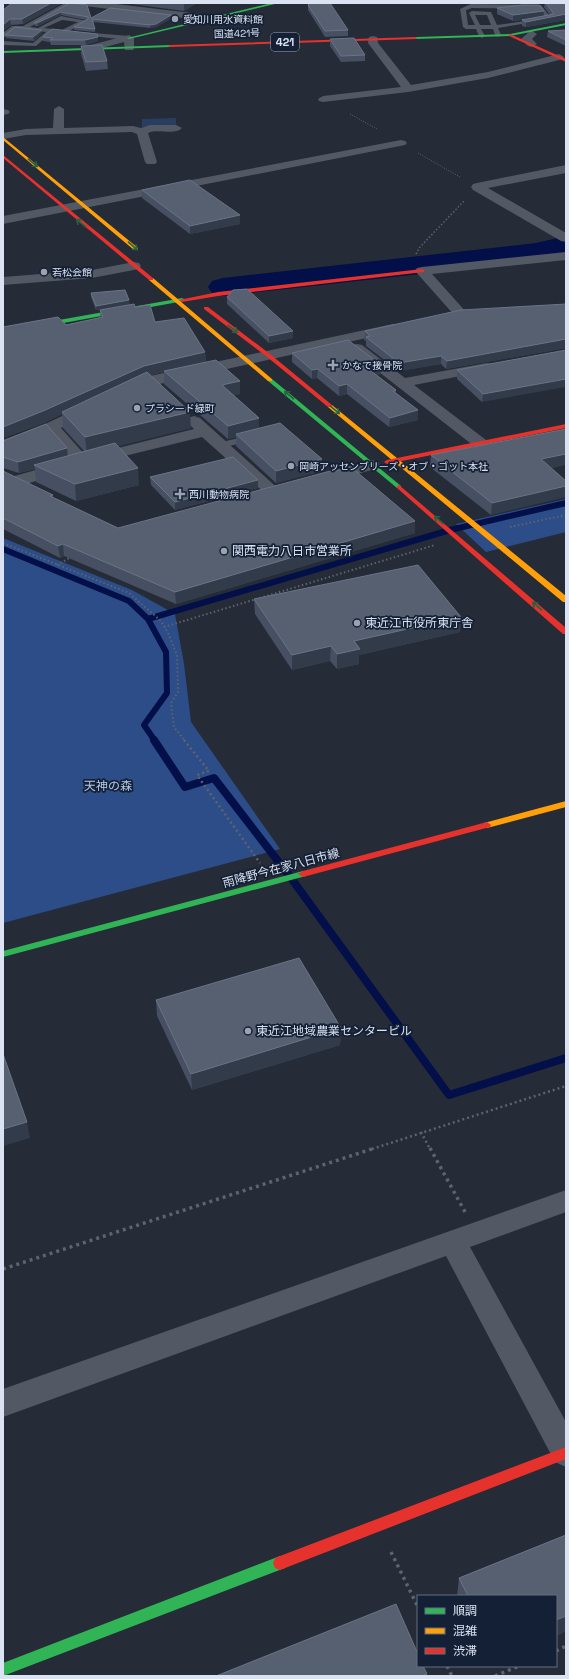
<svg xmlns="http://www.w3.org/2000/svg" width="569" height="1679" font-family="'Space Grotesk','Noto Sans JP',sans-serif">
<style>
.green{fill:#293d61}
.forest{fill:#2d4d88}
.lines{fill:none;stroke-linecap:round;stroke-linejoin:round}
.stream-far1{stroke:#030f49;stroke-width:6}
.stream{stroke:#030f49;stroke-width:8}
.river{fill:#030f49;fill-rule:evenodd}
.path-far4{stroke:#5e636d;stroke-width:1;stroke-dasharray:1 1.5;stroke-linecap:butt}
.path-far3{stroke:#5e636d;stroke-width:1.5;stroke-dasharray:1.5 2;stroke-linecap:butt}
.path-far2{stroke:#5e636d;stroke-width:2;stroke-dasharray:1.5 2.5;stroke-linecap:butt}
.path-far1{stroke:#5e636d;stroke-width:2.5;stroke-dasharray:2 3;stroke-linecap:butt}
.path{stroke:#5e636d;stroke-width:3.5;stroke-dasharray:3 4;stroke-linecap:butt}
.lane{fill:#535964;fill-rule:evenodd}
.street{fill:#535964;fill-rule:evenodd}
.fast{fill:#30b455;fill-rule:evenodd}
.slow{fill:#ff9f0a;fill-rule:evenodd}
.jam{fill:#e5322d;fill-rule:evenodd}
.wall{fill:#465062}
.shaded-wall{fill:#323b4a}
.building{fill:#566071;stroke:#6b7486}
.oneway{stroke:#216343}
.poi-dot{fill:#9ba3b1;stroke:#142035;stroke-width:1.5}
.labels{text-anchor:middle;stroke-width:3.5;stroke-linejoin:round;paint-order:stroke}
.far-poi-label{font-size:10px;fill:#dbe3f2;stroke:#142035;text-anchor:start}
.far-street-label{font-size:10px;fill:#dbe3f2;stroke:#142035}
.shield{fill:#142035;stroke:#9fa8b9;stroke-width:1}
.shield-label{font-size:11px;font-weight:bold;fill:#dbe3f2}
.poi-label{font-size:12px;fill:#dbe3f2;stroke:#142035;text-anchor:start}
.park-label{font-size:12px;fill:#b1c7ed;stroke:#142035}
.street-label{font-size:12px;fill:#dbe3f2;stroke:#142035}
</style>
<rect width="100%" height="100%" fill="#252b37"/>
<path class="green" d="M176 118V126L142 127V119Z"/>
<path class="forest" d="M566 499V532L486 552 456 524Z
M3 538 132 590 175 614 184 664 191 722 280 849 3 923Z"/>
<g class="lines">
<path class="stream-far1" d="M3 549 129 601 148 619 166 652 167 693 144 725 155 741
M148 619 450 530 566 503"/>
<path class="stream" d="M154 740 185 787 214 778 291 878 449 1095 566 1058"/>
<path class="river" d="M566 236V254L536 261 223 296 212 293 208 287 212 281 223 278 536 243Z"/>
<path class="path-far4" d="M350 114 377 129
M418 153 460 177"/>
<path class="path-far3" d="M416 254 420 247 465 200"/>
<path class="path-far2" d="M510 527 566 515
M3 543 129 593 161 621 168 633 177 655 178 692 171 703 174 727 185 741
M57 565 71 557
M164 627 435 545"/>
<path class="path-far1" d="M184 740 209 771 197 775 260 863
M421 1132 430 1149
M372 1149 566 1086"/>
<path class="path" d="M430 1148 465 1212
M3 1269 375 1148
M391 1552 418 1607
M556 1651 566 1646
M447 1666 452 1676
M495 1676 519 1666"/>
<path class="lane" d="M65 3H72L30 27 38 28 61 16 87 21 69 31 129 36 132 38 129 40 52 32 36 46 3 45V41L33 43 46 32 15 29 3 38V33L12 26H23ZM62 20 78 22 62 30 44 28Z
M471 4 541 5 552 19 498 28 501 35 498 37 495 35 493 29H481L485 36 482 38 479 36 476 29H466L463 27 460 9ZM472 8 539 9 546 18 497 25 491 12 472 11 469 13 475 25H468L466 10ZM475 15H487L491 25H480Z
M251 435 254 436 255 438 254 440 221 448 217 445 218 443Z"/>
<path class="street" d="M80 3H108L208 15 213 18 208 21 85 6Z
M532 31 537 34 532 39 537 44 532 47 528 46 521 39 529 32Z
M129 35 134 38V48L133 50H125L124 42 87 52 82 49 83 47Z
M373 36 377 37 378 43 411 85 488 72 559 54 564 57 563 59 488 78 408 92 323 102 319 101 318 99 323 96 401 87 368 43 369 37Z
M59 106 64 109V128L133 126 141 128 150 125H176L182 128C174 136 158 128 148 133L157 162 155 164H147L145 162 137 134 132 132 26 135 3 139V133L26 129 53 128 54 109Z
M3 109 8 110 10 112 8 114 3 115Z
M401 140 405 141 407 143 405 145 3 224V216Z
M566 165V173L488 188 566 233V242L561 241 473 190 471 187 473 184 477 183Z
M566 252V260L432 274 467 313 465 316 460 317 455 316 415 271 417 268 422 267Z
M134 262 139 263 141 266 139 269 92 278 3 285V277L92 270Z
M393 324 398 325 400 328 398 331 155 385 132 394 127 396 122 394 119 391 122 388 150 376Z
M357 344 362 345 405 378 487 363 492 364 494 367 492 370 414 385 486 440 488 443 486 446 480 448 474 446 352 351 350 348 352 345Z
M90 403 95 405 98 408 95 411 61 428 86 456 194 429 186 421 188 418 194 416 200 418 282 492 280 496 274 497 268 496 202 437 88 465 23 485 17 486 11 485 9 481 11 477 71 460 48 434 3 451V440L45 424Z
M372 460 378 462 380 465 378 468 327 483 321 482 319 478 321 474Z
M566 1190V1212L470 1247 566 1422V1467L555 1462 446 1256 3 1417V1389Z"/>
<path class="fast" d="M272 3H279L129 39 127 38Z
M566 23V25L510 36 416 39 414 38 416 37 510 34Z
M171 45 170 47 3 53V51Z
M182 298 184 299V301L3 334V330Z
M268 379H272L401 486V488H397L268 381Z
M303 871 306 872 308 874 306 876 3 957V951Z
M280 1556 285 1558 287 1563 285 1568 3 1676V1663Z"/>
<path class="slow" d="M3 137 138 248V250H134L3 140Z
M149 278H153L272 379V381H268L149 280Z
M328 405H332L566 596V602H563L328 407Z
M566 801V807L487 828 483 825 484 823Z"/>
<path class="jam" d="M510 34 566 59V62L509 36Z
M416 37 417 39 170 47 168 46 170 45Z
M3 155 153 278V280H149L3 158Z
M422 269 424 270V272L218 296 182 302 179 300 218 292Z
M204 307H208L270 354 332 405V407H328L266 356 204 309Z
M566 424V428L387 464 384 462 387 460Z
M399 485 566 628V634H563L397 488V486Z
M487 822 491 825 490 827 303 877 298 874 303 871Z
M566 1447V1459L280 1570 275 1568 273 1563 275 1558 280 1556Z"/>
</g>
<path class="wall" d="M12 3H60V4L23 24 11 25 3 31Z
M70 3 91 18H172L156 27 150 28 93 22 95 29V32L74 30V27L86 20 61 15 38 26H35L34 23Z
M124 3H197L184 11Z
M545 3H566V20L526 27 522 26V20L513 21 497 14V8L544 11 543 16 550 15 544 7Z
M308 5 348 30V36L325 37 308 10Z
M566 30V46L547 37 548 31Z
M42 33 34 41 6 38 5 35Z
M43 37H98V41L86 45H51L50 42 43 41Z
M330 39 365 55V61L341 62 330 46Z
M81 46 107 61 108 69 86 71 81 54Z
M142 190 240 224 190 234 142 198Z
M91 293 130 304 96 310 91 297Z
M227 297 293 331V338L269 343 227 304Z
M566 304V348L446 369 441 364 399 371 366 346V341L364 340 365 331Z
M135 307 155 322 205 352 206 362 240 381V394L233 395 259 418V428L322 471 276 483 236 446V437L228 439 164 384V372L150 375 191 428 118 446 139 485 76 501 36 482 35 469 19 473 3 468V441L67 448 68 456 84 451 63 428 62 414 44 423 3 438V327L66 325 101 318 100 310Z
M566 350 482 402 457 379V370Z
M292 353 381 365 380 375H377L396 390V393L418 410V420L389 427 347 394 339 396 317 378 312 379 292 362Z
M431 455 551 468 491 515 430 467Z
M3 471 53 495V498L118 528 415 533 176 604 64 556 60 558 3 529Z
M150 477 258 488 175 510 151 485Z
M254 599 460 632 359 655V664L337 669 330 661 292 670 255 614Z
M156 1000 341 1028 340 1045 192 1090 157 1016Z
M566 1535V1631L556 1636V1596H457L459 1578Z"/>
<path class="shaded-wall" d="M51 3H60V4L23 24 22 19Z
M184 3H197L184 11Z
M544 11 543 17 513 21V15Z
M61 12V15L38 26 37 23Z
M566 14V20L526 27V22Z
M171 15 172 18 156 27 150 28V25Z
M10 19 11 25 3 31V25Z
M42 30V33L34 41 33 37Z
M98 37V41L86 45 85 40Z
M240 215V224L190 234V226Z
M129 300 130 304 96 310V306Z
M293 331V338L269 343V336Z
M566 339V348L446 369 447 361Z
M205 352 206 363 164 371V372L144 377 62 412V414L44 423 3 438V427L144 366Z
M441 356V364L399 371V363Z
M381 365 380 375 367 377V368Z
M318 369 317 378 312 379V370Z
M566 379V387L482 402 483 394Z
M240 381V394L222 398V385Z
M347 384V394L339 396V386Z
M418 410V420L389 427 390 418Z
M190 412 191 428 87 454 85 437Z
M259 418V431L236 434V437L228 439V426Z
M67 448 68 459 34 465 35 469 19 473 18 462Z
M566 454V465L539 471 541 459Z
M322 459V471L276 483V471Z
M138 468 139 485 76 501 75 484Z
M258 480V488L175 510V502Z
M566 486V497L491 515 492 503Z
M415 521V533L176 604 175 592Z
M63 544 64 556 60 558 58 546Z
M461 617 460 632 359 655V664L337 669V654L354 641Z
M331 646 330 661 292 670V655Z
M341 1028 340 1045 192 1090 191 1074Z
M27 1122 30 1138 3 1146V1129Z
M566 1616V1631L556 1636V1620Z"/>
<path class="building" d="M12 3H51L22 19H10L3 25V10Z
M70 3 87 5 91 18 110 8 171 15 156 24 150 25 92 19 95 29 74 27 88 19V17L61 12 37 23H34Z
M310 3H330L348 30 325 31 308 5Z
M546 3H566V14L526 22 522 20 554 14Z
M522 5H539L544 11 513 15 497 8Z
M15 27 42 30 33 37 5 35Z
M52 29 97 34 98 37 85 40H50L53 38 43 37Z
M566 30V40L548 31Z
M354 38 365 55 341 56 330 39Z
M102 45 107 61 86 62 81 46Z
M190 180 240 215 190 226 142 190Z
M247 289 293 331 269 336 227 297 233 290Z
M125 290 129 300 96 306 91 293Z
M134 304 135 307 150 305 155 322 184 318 205 352 144 366 43 411 3 427V327L58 317 66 325 103 317 100 310Z
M566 304V339L447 361 441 356 399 363 366 337 370 336 365 331 461 310Z
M348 340 381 365 367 368 396 390 393 391 418 410 390 418 347 384 339 386 318 369 312 370 292 353Z
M566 350V379L483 394 457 370Z
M216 360 240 381 222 385 259 418 228 426 164 371Z
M147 372 190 412 85 437 62 412Z
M280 423 322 459 276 471 236 434Z
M46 424 67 448 18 462 3 457V441Z
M566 429V454L541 459 566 481V486L492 503 431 455Z
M115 443 138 468 75 484 34 465Z
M233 457 258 480 175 502 150 477Z
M351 467 415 521 175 592 63 544 58 546 3 518V471L53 495 50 496 118 528 334 470 336 471Z
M418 565 461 617 354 641 360 649 337 654 331 646 292 655 254 599Z
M299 958 341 1028 191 1074 156 1000Z
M3 1054 27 1122 3 1129Z
M566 1535V1616L556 1620V1596H468L459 1578Z
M396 1604 418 1654V1666H423L427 1674 421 1676H216Z"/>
<defs><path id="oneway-shaft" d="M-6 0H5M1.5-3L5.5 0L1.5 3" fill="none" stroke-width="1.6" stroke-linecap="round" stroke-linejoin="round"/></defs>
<g class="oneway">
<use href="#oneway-shaft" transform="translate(33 163) rotate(39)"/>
<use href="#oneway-shaft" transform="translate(81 223) rotate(-140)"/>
<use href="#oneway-shaft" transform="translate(133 246) rotate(41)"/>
<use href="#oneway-shaft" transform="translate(233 329) rotate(37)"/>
<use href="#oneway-shaft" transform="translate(289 395) rotate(-140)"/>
<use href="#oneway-shaft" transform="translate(335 410) rotate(39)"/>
<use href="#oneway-shaft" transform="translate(439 520) rotate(-141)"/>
<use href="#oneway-shaft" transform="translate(537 606) rotate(-139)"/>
</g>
<g class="poi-dot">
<circle cx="175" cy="19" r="4"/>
<circle cx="44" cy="272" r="4"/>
<path d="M331 359h4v4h4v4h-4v4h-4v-4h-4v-4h4z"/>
<circle cx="137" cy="408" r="4"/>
<circle cx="291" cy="466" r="4"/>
<path d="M178 488h4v4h4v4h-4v4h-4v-4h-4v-4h4z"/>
<circle cx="224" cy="551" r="4"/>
<circle cx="357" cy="623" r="4"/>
<circle cx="248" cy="1031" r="4"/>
</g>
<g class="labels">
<g class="far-poi-label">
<text x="183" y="23">愛知川用水資料館</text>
<text x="52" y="276">若松会館</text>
<text x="342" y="369">かなで接骨院</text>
<text x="145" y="412">プラシード緑町</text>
<text x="299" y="470">岡崎アッセンブリーズ・オブ・ゴット本社</text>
<text x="189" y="498">西川動物病院</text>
</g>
<g class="far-street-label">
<text transform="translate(237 33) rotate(-2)" y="4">国道421号</text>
</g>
<rect class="shield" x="271" y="33" width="28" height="18" rx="3"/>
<g class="shield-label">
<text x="285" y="46">421</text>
</g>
<g class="poi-label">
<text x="232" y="555">関西電力八日市営業所</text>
<text x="365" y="627">東近江市役所東庁舎</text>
<text x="256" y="1035">東近江地域農業センタービル</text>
</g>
<g class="park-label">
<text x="108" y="790">天神の森</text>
</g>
<g class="street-label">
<text transform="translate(281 868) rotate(-15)" y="4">雨降野今在家八日市線</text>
</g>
</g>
<rect width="569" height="1679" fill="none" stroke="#dbe3f2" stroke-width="8"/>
<rect x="417" y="1595" width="140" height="72" fill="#142035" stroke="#646e81"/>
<rect x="425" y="1608" width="20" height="6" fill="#30b455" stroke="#646e81"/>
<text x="453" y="1615" font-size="12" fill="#dbe3f2">順調</text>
<rect x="425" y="1628" width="20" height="6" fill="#ff9f0a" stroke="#646e81"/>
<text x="453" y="1635" font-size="12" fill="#dbe3f2">混雑</text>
<rect x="425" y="1648" width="20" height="6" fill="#e5322d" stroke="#646e81"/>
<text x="453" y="1655" font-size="12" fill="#dbe3f2">渋滞</text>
</svg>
